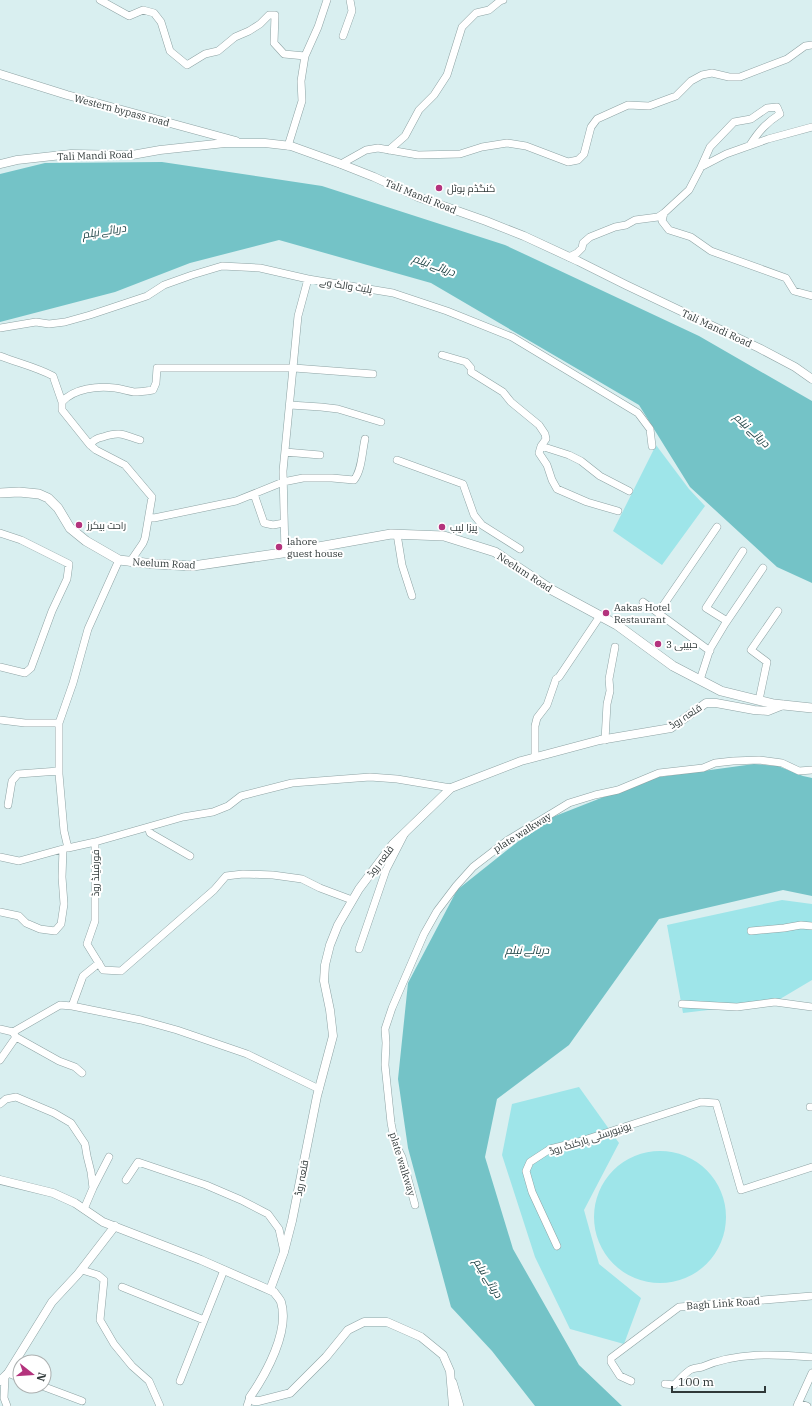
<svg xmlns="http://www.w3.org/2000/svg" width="812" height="1406" font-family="'IBM Plex Serif',Cairo,serif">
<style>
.green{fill:#9ee5e9}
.water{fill:#74c3c7}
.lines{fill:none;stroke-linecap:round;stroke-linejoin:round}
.minor-casing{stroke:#8ea3a4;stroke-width:8}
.tertiary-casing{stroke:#8ea3a4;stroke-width:9}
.secondary-casing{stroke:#8ea3a4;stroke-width:10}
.minor{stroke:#fff;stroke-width:7}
.tertiary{stroke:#fff;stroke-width:8}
.secondary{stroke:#fff;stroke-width:9}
.poi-dot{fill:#b4337d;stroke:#fff;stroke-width:1.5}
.labels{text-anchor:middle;stroke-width:4;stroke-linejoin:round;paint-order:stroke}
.street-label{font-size:10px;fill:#303939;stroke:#fff}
.poi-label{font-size:10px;fill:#303939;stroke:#fff;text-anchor:start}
.water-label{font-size:11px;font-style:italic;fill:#204547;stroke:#fff}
</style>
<rect width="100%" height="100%" fill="#d9eff0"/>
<path class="green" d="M656 445 689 489 705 506 662 565 613 531Z
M782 900 812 904V980L775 1002 683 1013 667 925Z
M579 1087 619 1143 584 1210 599 1264 641 1298 624 1344 570 1329 535 1257 502 1155 512 1104Z
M594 1217a66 66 0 1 1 132 0a66 66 0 1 1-132 0Z"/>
<path class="water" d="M162 162 322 186 505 245 699 336 812 401V583L777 567 690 487 639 405 431 283 279 240 190 263 115 292 0 322V174L45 163Z
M754 764 778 766 803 776 812 778V896L783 890 659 919 569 1045 497 1099 485 1157 513 1249 579 1365 622 1406H535L492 1351 451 1307 408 1148 398 1079 408 983 457 890 545 820 652 778Z"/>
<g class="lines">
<defs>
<path id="minor" d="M100 0 129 16 143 10 154 13 161 22 170 51 187 65 205 54 218 51 235 37 249 31 260 24 269 15H275L274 43 284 54 305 56
M343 36 352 11 350 0
M812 127 768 139 726 154 701 167 689 190 664 213 662 221 669 230 691 237 711 251 786 278 794 291 812 296
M288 146 302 101 301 81 305 56 318 27 327 0
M389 150 405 136 419 110 434 95 447 75 462 27 476 13 489 10 500 1 503 0
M341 164 366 150 378 148 418 155 460 154 482 147 507 143 526 146 568 162 578 160 584 154 591 127 597 119 628 105 649 106 676 96 691 81 702 75 712 73 729 77H740L787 59 805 46 812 45
M701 167 710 147 734 122 751 119 767 108 777 107 780 114C766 123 759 131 750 145
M569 257 577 253 582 248 583 243 590 237 615 227 626 225 635 220 658 217 664 213
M0 328 36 322 49 324 65 322 90 315 147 296 164 285 192 275 222 266 260 268 308 279 393 293 447 311 512 337 638 413 650 429 652 446
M442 355 466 362 471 368V372L503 392 511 402 539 425 545 434 546 439 541 446 539 453 547 465 552 480 557 489 587 502 618 511
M0 356C18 363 36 367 53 376L62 402
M290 405 321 407 338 409 381 422
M90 445 62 410V402C74 388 98 386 115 388 122 389 128 391 134 392 140 392 147 391 153 390L156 383 157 368H294L373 374
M541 446 569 455 581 461 600 476 629 491
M285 452 320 455
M397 460 463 484 474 515 482 525 520 549
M254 494 264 523 273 525 284 523
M149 517 154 518 236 501 283 482 303 478H332L354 480C362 470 362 452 365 439
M0 533 21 540 69 564 67 579 52 611 31 668 25 673 0 667
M397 534 402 565 412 596
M285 553 283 471 298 316 308 279
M119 560 88 629 73 683 59 723V774L64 831 68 848 95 842V921L87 944 103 970 121 971 214 890 226 876 243 874 273 875 302 879 320 888 352 900
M130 562 143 543 145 538 152 497 125 465 96 450 90 445C93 440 97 438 103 437 120 431 124 435 140 440
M643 602 710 651
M658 613 717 527
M727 621 706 608 743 551
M700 680 710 649 725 624 763 568
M759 700 767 662 751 650 778 611
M0 720 25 723H59
M605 740 607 704 610 691 609 679 615 647
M535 757V726L537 718 547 705 556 679 559 677 600 616
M8 805 12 781 18 774 59 771
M148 827 183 817 213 812 228 806 241 796 292 783 370 777 397 779 451 788
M95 842 148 827 150 833 190 856
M0 857 19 861 66 848
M0 912 19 916 26 923 40 929 55 931 61 924 64 904 62 877 63 849
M751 931 784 928 801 925 812 926
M359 949 386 870 405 833
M682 1004 737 1007 775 1002 812 1007
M72 1006 141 1020 177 1030 247 1054 319 1089
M0 1029 13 1032
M13 1032 60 1005 72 1006 83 976 99 963
M16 1037 59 1061 75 1067 82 1073
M0 1060 16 1037 14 1034
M0 1104 6 1099 16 1097 54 1113 71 1123 85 1144 87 1156 91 1172 93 1188 84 1209
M810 1107H812
M126 1180 138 1162 206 1185 241 1200 268 1214 279 1229 284 1252
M93 1188 109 1157
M415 1205 402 1157 395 1143 391 1123 385 1065 386 1043 385 1029 392 1008 424 934 437 911 456 886 473 867 508 840 569 803 595 795 618 790 659 773 703 768 715 763 733 761 759 760 782 763 799 771 812 770
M557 1246 532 1192 526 1171 530 1162 550 1149 578 1142 701 1102 716 1103 741 1190 812 1167
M82 1270 98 1275 104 1280 100 1320 114 1344 132 1366 149 1381 160 1406
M122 1287 204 1320
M8 1373 20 1378
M5 1377 4 1398 7 1406
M180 1381 224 1270
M631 1381 620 1376 611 1362V1358L679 1307 812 1296
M453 1382 460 1406
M665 1384 674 1385C679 1380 684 1374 690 1370 693 1368 698 1368 702 1367 736 1352 775 1354 812 1357
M42 1386 82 1401
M798 1403 807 1406
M247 1406 250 1397
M797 1406 812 1373"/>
<path id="tertiary" d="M0 74 67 95 236 141
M0 164 17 160 71 154 132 155 160 150 225 143H265L291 146 341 164 374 177 418 197 486 221 524 236 578 261 626 285 759 348 795 367 812 379
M0 1180 53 1193 75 1203 103 1222 201 1260 274 1292C276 1295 280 1299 281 1302 290 1331 266 1374 250 1397L254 1401H259L290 1393 326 1357 348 1330 364 1322H387L421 1337 443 1355 450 1371 453 1406
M270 1290 284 1252 292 1221 317 1096 333 1036 330 1010 324 981 325 965 330 945 338 925 359 889 393 844 451 788 521 761 600 740 671 728 706 703H716L754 710 768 711 783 705
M0 1381 8 1373 52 1302 78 1274 115 1226"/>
<path id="secondary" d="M0 493 19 492 39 494 48 498 58 508 70 528 86 541 119 560 154 564 193 566 296 551 391 534 444 536 495 552 552 590 617 625 673 666 721 691 774 704 812 708"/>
</defs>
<use href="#minor" class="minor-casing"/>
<use href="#tertiary" class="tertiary-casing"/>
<use href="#secondary" class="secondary-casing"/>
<use href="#minor" class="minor"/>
<use href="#tertiary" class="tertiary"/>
<use href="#secondary" class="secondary"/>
</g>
<g class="poi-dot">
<circle cx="439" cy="188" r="4"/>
<circle cx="79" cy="525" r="4"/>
<circle cx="442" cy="527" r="4"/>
<circle cx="279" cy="547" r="4"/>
<circle cx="606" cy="613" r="4"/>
<circle cx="658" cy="644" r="4"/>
</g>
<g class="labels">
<g class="street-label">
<text transform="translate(122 110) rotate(15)" y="4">Western bypass road</text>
<text transform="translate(95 155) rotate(-2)" y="4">Tali Mandi Road</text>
<text transform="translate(421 196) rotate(22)" y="4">Tali Mandi Road</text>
<text transform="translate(346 285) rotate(9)" y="4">پلیٹ والک وے</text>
<text transform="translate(717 328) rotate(25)" y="4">Tali Mandi Road</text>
<text transform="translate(164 563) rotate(3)" y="4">Neelum Road</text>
<text transform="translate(525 572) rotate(33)" y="4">Neelum Road</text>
<text transform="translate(685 716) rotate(-33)" y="4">قلعہ روڈ</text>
<text transform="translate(522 832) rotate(-32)" y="4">plate walkway</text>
<text transform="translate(380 861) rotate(-53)" y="4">قلعہ روڈ</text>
<text transform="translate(95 873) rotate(-90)" y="4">فورفیلڈ روڈ</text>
<text transform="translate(590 1138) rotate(-18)" y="4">یونیورسٹی پارکنگ روڈ</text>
<text transform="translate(403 1164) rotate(73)" y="4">plate walkway</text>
<text transform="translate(301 1178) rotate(-79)" y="4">قلعہ روڈ</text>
<text transform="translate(723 1303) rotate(-4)" y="4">Bagh Link Road</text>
</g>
<g class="poi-label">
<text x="447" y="192">کنگڈم ہوٹل</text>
<text x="87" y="529">راحت بیکرز</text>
<text x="450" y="531">پیزا لیب</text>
<text x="287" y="545">lahore<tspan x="287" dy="12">guest house</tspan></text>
<text x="614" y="611">Aakas Hotel<tspan x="614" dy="12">Restaurant</tspan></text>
<text x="666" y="648">حبیبی 3</text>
</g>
<g class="water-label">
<text transform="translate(104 231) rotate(-9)" y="4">دریائے نیلم</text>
<text transform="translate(434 265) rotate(20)" y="4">دریائے نیلم</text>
<text transform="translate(752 430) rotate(43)" y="4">دریائے نیلم</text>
<text x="527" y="954">دریائے نیلم</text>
<text transform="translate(488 1278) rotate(58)" y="4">دریائے نیلم</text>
</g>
</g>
<g transform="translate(32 1374) rotate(107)"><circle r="19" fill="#ffffff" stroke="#acb0b0"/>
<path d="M0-3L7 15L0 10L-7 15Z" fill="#b4337d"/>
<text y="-6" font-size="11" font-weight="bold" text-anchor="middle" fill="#303939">N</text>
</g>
<path d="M672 1386v6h93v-6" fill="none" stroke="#303939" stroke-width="2"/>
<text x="678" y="1386" font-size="12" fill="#303939" stroke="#ffffff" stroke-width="3" paint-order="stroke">100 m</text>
</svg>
